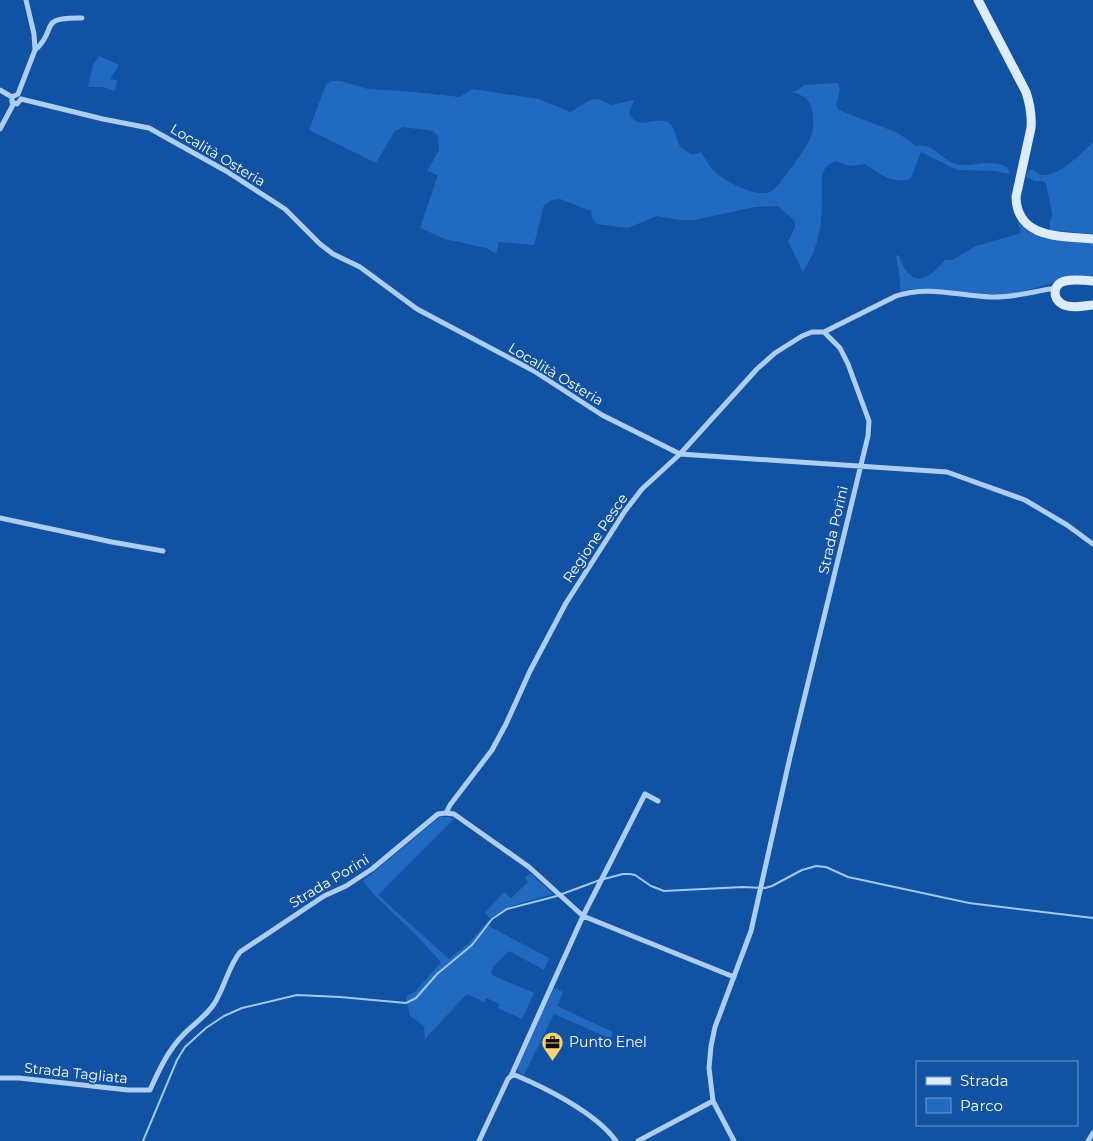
<svg xmlns="http://www.w3.org/2000/svg" width="1093" height="1141" font-family="Montserrat,sans-serif">
<style>
.green{fill:#216ac0}
.lines{fill:none;stroke-linecap:round;stroke-linejoin:round}
.stream{stroke:#9ec9f8;stroke-width:2}
.street{stroke:#accef5;stroke-width:5}
.secondary{stroke:#dcebfe;stroke-width:9}
.labels{text-anchor:middle;stroke-width:4;stroke-linejoin:round;paint-order:stroke}
.street-label{font-size:14px;fill:#fff;stroke:#1252a2}
.poi-label{font-size:14px;fill:#fff;stroke:#1252a2;text-anchor:start}
</style>
<rect width="100%" height="100%" fill="#1252a2"/>
<path class="green" d="M99 56 119 65 110 79 117 80 115 91 103 87H88L93 65Z
M332 81H340L368 89 414 92 460 97 472 89 539 99 570 112 590 100 598 99 612 105 634 100 629 114C640 131 649 118 664 121 676 123 675 139 680 146 683 150 689 153 693 155L701 152C705 158 709 166 714 171 723 181 757 198 770 192 778 189 810 143 812 134 814 126 814 111 810 104 807 97 798 94 792 91H796L804 85 838 83 840 90 836 106 841 111 898 133 916 146C934 143 939 158 953 163 971 170 985 157 1007 167L1010 174 995 171 957 170 921 152 911 178C895 186 878 173 865 164L850 166 835 161C827 164 824 168 822 177 822 213 824 239 803 272L788 241 795 228V221L778 206 755 207 694 220H679L657 216 628 228 597 224 592 218 591 211 560 199 552 200 544 205 534 245 499 242 496 254 486 248 445 239 420 228 438 175 427 171 439 150 438 136 433 131 403 127 395 131 376 163 309 130 326 84Z
M1093 141V234L1050 230 1049 224 1052 217V213L1046 184 1043 181H1035L1027 177V173L1029 170C1035 170 1038 175 1044 175 1059 176 1084 152 1093 141Z
M1018 222C1036 244 1067 241 1093 243V277C1081 279 1067 279 1055 282 1039 286 1024 293 1007 294 971 296 936 284 900 291V279L896 255 899 256C911 288 926 283 945 260H952L976 246 1018 234 1021 232Z
M440 817H450L454 819 378 895 449 959 468 944 488 921 491 922 489 926 549 958 544 970 509 951 493 967 491 973 494 976 534 993 522 1019 498 1008 500 1004 486 998 484 1002 467 994 425 1039 424 1026 410 1016 406 997 416 991 441 962C432 953 424 943 415 934 397 916 378 901 363 881Z
M530 873 553 894 511 906 490 918 485 913 504 892 511 898 528 882 525 878Z
M554 988 563 992 557 1006 613 1032 611 1039 554 1014 524 1075 519 1072 517 1068Z"/>
<g class="lines">
<path class="stream" d="M604 879 623 874H630L635 875 651 886 664 891 743 887 765 888 772 886 802 870 816 866 826 867 848 877 969 903 1093 918
M562 894 600 880
M143 1141 177 1060 185 1047 206 1028 224 1016 242 1008 297 995 340 997 406 1003 416 998 437 974 472 945 492 919 507 909 557 896"/>
<path class="street" d="M35 50C59 29 36 17 82 18
M0 90 12 97
M18 94 35 50 34 34 26 0
M18 94 12 97V102L17 104 21 99
M21 99 103 119 149 128 226 171 285 209 320 244 333 254 360 267 417 309 534 371 602 415 680 454 947 472 1025 500 1067 525 1093 544
M0 129 14 103
M824 332 896 296C928 285 959 296 991 297 1014 298 1034 291 1056 288
M0 518 112 542 163 551
M446 813 450 805 492 750 506 724 530 671 566 603 625 511 642 489 680 454 757 369 775 353 802 336 812 332H824
M511 1076 583 916 645 794 658 801
M0 1078H19L128 1090H150C159 1070 168 1050 184 1034 194 1024 206 1016 214 1004 225 987 228 967 240 952L324 896 346 886 372 869 438 814 446 813 454 814 529 867 583 916 734 977
M479 1141 508 1079 511 1076 515 1075C546 1088 596 1113 616 1141
M638 1141 713 1101
M734 1141 713 1101 709 1068 711 1046 715 1027 751 931 790 757 868 436 869 421 848 364 840 348 824 332
M1088 1141 1093 1133"/>
<path class="secondary" d="M978 0 1026 92C1030 104 1032 115 1031 128L1016 197C1017 239 1061 236 1093 239
M1093 281C1084 280 1074 279 1065 281 1054 283 1051 297 1062 304 1070 309 1084 306 1093 305"/>
</g>
<defs>
<symbol id="office-pin" viewBox="-11 -11 22 30"><path d="M0 17L-7.5 6A9.5 9.5 0 1 1 7.5 6Z" fill="#ffd470" stroke="#1252a2"/><path d="M-6-3h4V-5.5h4V-3h4V5H-6ZM-1-4.5V-3h2v-1.5ZM-6 0V1H6V0Z" fill="#111"/></symbol>
</defs>
<g fill-rule="evenodd">
<use href="#office-pin" x="540" y="1030" width="25" height="34"/>
</g>
<g class="labels">
<g class="street-label">
<text transform="translate(218 155) rotate(31)" y="5">Località Osteria</text>
<text transform="translate(556 374) rotate(31)" y="5">Località Osteria</text>
<text transform="translate(833 530) rotate(-77)" y="5">Strada Porini</text>
<text transform="translate(595 538) rotate(-56)" y="5">Regione Pesce</text>
<text transform="translate(329 881) rotate(-31)" y="5">Strada Porini</text>
<text transform="translate(76 1073) rotate(6)" y="5">Strada Tagliata</text>
</g>
<g class="poi-label">
<text x="569" y="1047">Punto Enel</text>
</g>
</g>
<rect x="916" y="1061" width="162" height="65" fill="#1252a2" stroke="#7197c7"/>
<rect x="926" y="1077" width="25" height="8" fill="#dcebfe" stroke="#7197c7"/>
<text x="960" y="1086" font-size="15" fill="#ffffff">Strada</text>
<rect x="926" y="1098" width="25" height="15" fill="#216ac0" stroke="#7197c7"/>
<text x="960" y="1111" font-size="15" fill="#ffffff">Parco</text>
</svg>
